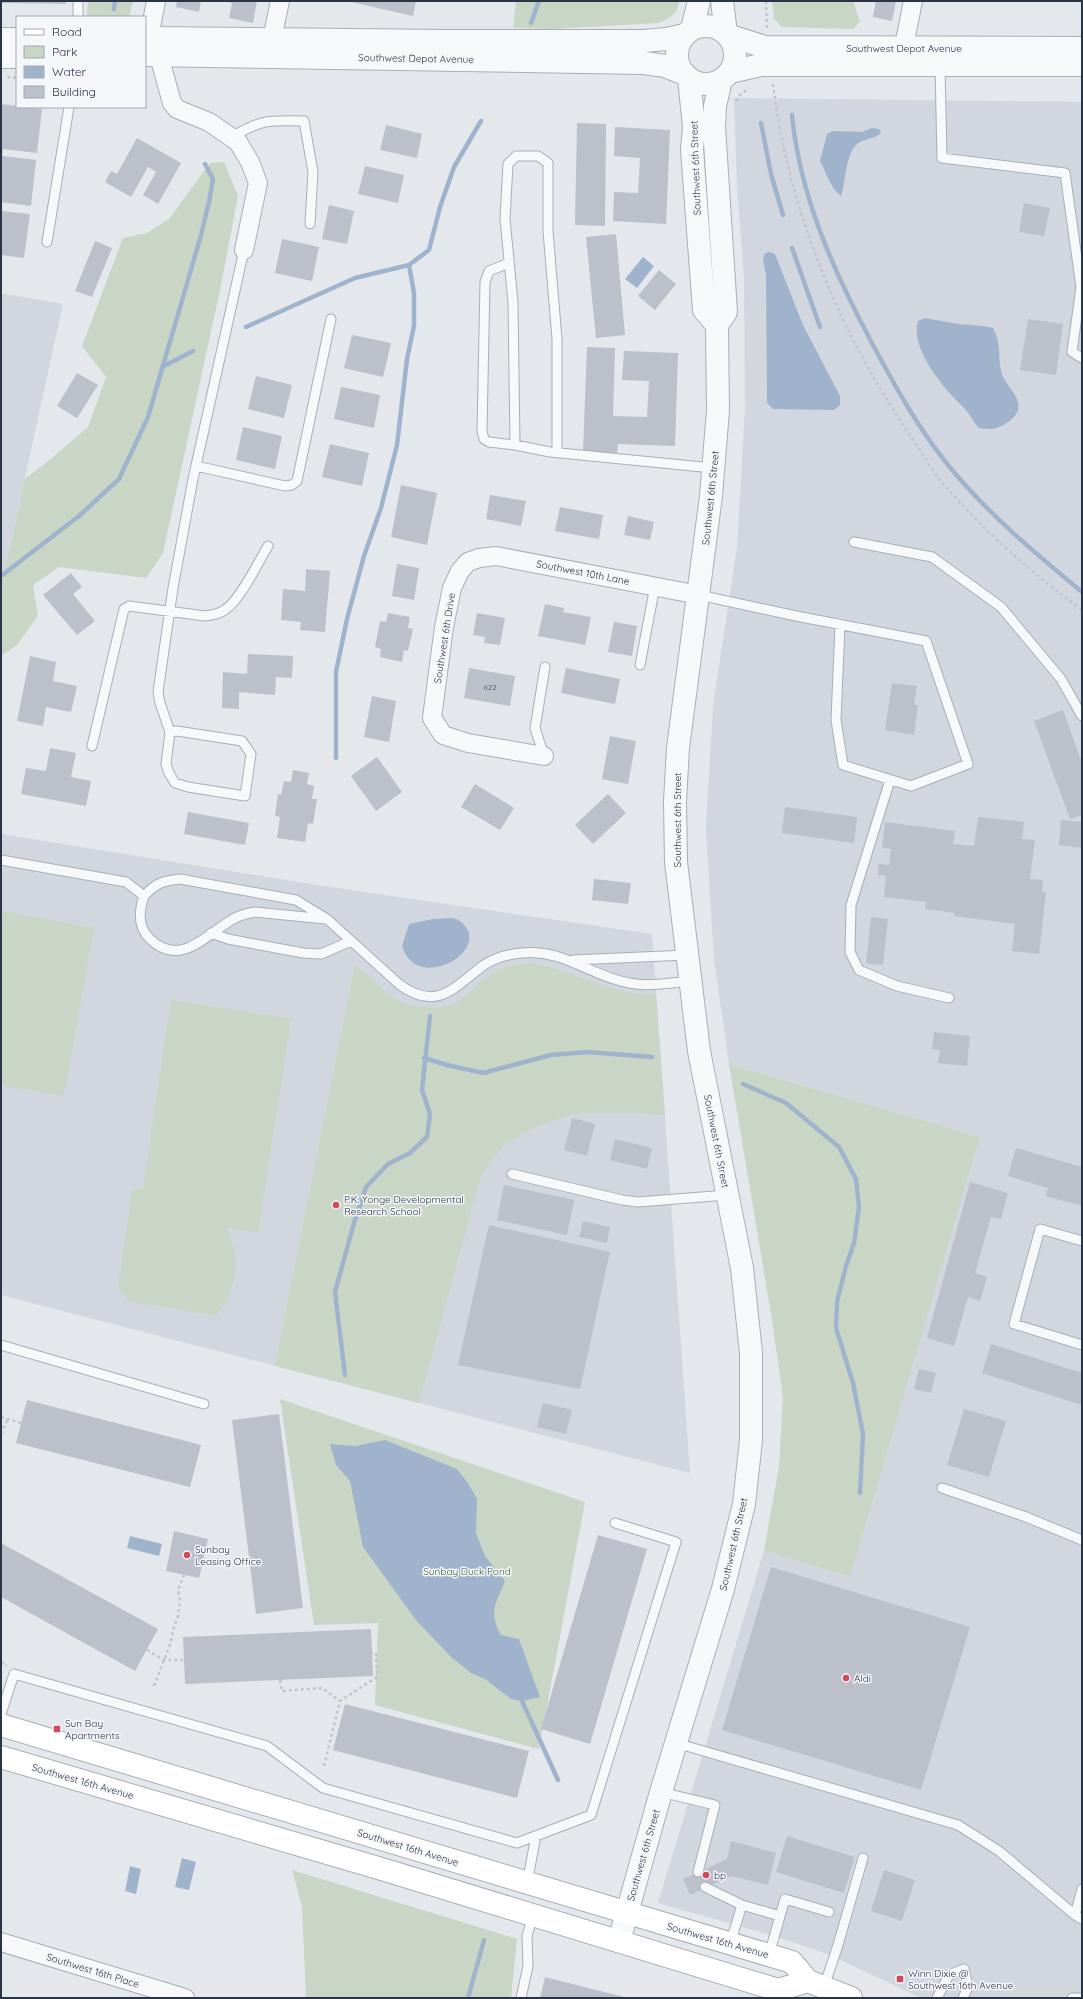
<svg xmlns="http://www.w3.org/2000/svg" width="1083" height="1999" font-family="Quicksand,sans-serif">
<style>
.built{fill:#d2d6de}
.green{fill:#c9d6c5}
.water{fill:#9fb4cc}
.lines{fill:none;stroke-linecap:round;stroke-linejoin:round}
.stream{stroke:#9fb4cc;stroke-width:4.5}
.building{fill:#bbc0ca}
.service-casing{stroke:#a9aeb7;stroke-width:11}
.minor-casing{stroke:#a9aeb7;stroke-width:20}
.tertiary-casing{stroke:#a9aeb7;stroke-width:24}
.secondary-casing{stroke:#a9aeb7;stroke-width:24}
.path{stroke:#c2c5cb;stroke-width:2.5;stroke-dasharray:3 3;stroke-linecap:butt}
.service{stroke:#f7f8fa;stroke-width:9}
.minor{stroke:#f7f8fa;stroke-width:18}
.tertiary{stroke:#f7f8fa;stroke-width:22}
.secondary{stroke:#fff;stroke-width:22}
.poi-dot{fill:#d1495b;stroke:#f4f6f9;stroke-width:1.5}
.labels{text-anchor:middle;stroke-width:3;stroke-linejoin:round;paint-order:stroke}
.number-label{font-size:8px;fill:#4f5766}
.street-label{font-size:10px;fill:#2b3445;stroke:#f4f6f9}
.poi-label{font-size:10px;fill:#2b3445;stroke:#f4f6f9;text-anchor:start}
.park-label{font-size:10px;fill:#3f6138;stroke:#f4f6f9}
</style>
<rect width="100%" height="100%" fill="#e4e7ec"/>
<path class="built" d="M734 98 1082 102V1998H921L830 1955 777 1937 658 1903 764 1551 849 1577 980 1137 729 1064 714 960 706 828 713 706 737 547 745 409 744 277 737 188Z
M1 293 63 304 1 587Z
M1 834 317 885 652 934 690 1473 1 1295Z"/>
<path class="green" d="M88 1H133L129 17H88L87 12Z
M516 1H679C678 14 670 18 659 23L552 29 513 28Z
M772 1H853L860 22 853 29 782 27 774 19Z
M224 162 238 196 220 290 163 553 146 578 59 567 33 585 38 616 17 645 1 656V587L25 479 47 462 88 427 106 377 82 346 123 238 147 233 169 219 210 163Z
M1 911 94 928 64 1096 1 1085Z
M532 963C575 971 612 996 656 995L665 1115 628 1113 573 1114 537 1126 504 1145 481 1175 419 1403 275 1366 355 965C372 976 386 997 406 1004 411 1006 418 1006 424 1007 465 1013 467 985 497 971 508 965 520 964 532 963Z
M171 1000 291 1019 258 1232 227 1228C242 1259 237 1289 216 1316L129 1301 118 1288 132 1191 143 1188Z
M729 1064 980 1137 850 1577 764 1551 779 1466 783 1397 772 1320Z
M280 1399 585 1502 539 1749 375 1705 378 1623 314 1625Z
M292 1870 517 1939 511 1998H306L302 1907Z"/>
<path class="water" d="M872 128 879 129 881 131 880 134C873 139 863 139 857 144 845 155 846 182 841 196 829 186 827 174 820 161L827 134 833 131 862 132Z
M770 252 775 254 803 325 840 396V405L834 410 773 409 767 403 766 275 763 259 765 253Z
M643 257 654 266 637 288 625 279Z
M925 318 958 324 983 326 993 328C1001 342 998 356 1001 371 1004 388 1034 403 1008 422 998 429 992 430 979 428 973 422 970 414 964 408 946 391 909 349 918 321Z
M453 918C458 919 462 922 465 926 488 953 416 993 402 946L409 924 433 919Z
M385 1440 457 1469 468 1483 477 1499 476 1533 485 1556 505 1581C496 1604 488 1611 501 1635L519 1639 540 1697 522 1701 511 1699 485 1679 471 1673 451 1657 416 1620 363 1547 350 1481 336 1465 330 1444 355 1446Z
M130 1536 162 1544 159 1556 127 1548Z
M182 1858 196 1862 189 1890 175 1887Z
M130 1866 141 1869 136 1894 125 1891Z"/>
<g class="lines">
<path class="stream" d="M114 9 115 1
M531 23 539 1
M792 115C800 197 834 272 873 345 895 386 918 428 948 465 987 513 1035 553 1082 592
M761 123 771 174 783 215
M792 248 820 327
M246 327 355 278 409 265 429 250 440 207 454 167 481 121
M162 367 193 351
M1 576 79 516 119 479 148 417 200 239 209 202 213 179 205 164
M336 758V672L347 619 364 556 381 508 397 445 407 359 414 326V293L409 265
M424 1058 447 1065 483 1073 551 1055 588 1052 652 1057
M743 1084 786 1103 839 1147 856 1179 859 1207 854 1243 846 1266 837 1302 836 1328 853 1383 863 1434 860 1493
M345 1375 335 1292 354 1223 366 1187 388 1164 410 1153 427 1137 430 1114 422 1090 430 1016
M522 1701 558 1780
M468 1998 484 1940"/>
</g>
<path class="building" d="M1 1H66V4L1 3Z
M177 1H201L199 12 176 7Z
M257 1 253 23 229 18 232 3 225 1Z
M347 1H416L413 16Z
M876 1H896L892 21 873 17Z
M1 104 42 109 37 153 3 149 2 156 36 160 31 206 1 202Z
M577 123 606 124 605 226 575 225Z
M386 125 422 134 417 158 380 150Z
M615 127 670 130 666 224 613 221 614 192 638 193 640 158 614 156Z
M137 138 181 163 158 204 143 195 156 172 148 167 131 197 105 182 111 171 117 174Z
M365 166 404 175 398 203 358 194Z
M1024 203 1050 208 1044 236 1019 232Z
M329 205 354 211 347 244 322 239Z
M1 211 30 214 24 258 1 255Z
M616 234 625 335 596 338 586 237Z
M282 239 319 247 312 281 275 273Z
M95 241 112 248 92 297 75 291Z
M659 270 676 284 655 310 638 296Z
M1028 319 1063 324 1056 375 1020 370Z
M352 335 391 343 383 377 344 368Z
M587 347 615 348 613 416 647 417 649 381 622 380 624 351 678 353 675 446 618 444 617 453 583 451Z
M77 373 98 385 77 418 57 406Z
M256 376 292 385 284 418 248 409Z
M341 387 380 395 374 428 334 419Z
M243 427 282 436 275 469 236 460Z
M330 444 369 453 362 486 322 477Z
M401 485 437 493 427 545 391 537Z
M490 495 526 501 521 526 486 519Z
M560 507 603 515 599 539 555 531Z
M628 516 654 522 650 540 624 535Z
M397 564 419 568 414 600 392 596Z
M306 569 330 571 325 632 300 630 301 622 281 620 283 589 305 591Z
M71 573 82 587 73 594 95 621 77 635 43 595Z
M545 604 564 608 563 612 591 617 585 645 538 636Z
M388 613 410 617 408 628 413 629 408 651 404 650 402 662 380 657 381 649 375 647 380 621 386 622Z
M477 613 505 618 500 645 484 643 485 637 473 635Z
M614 622 637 626 632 656 608 652Z
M248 654 293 656 292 678 276 677 275 695 239 692V709L222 708 223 672 247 674Z
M30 656 56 662 53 681 77 686 71 712 46 707 43 726 17 721Z
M469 668 515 676 510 706 464 698Z
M566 668 620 679 615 704 561 693Z
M892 683 917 686 914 705H918L914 735 885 730Z
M372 696 396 701 389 742 364 737Z
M1063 710 1082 763V815L1070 819 1034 721Z
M610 736 636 741 628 784 602 779Z
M50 748 76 753 71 777 91 781 86 806 21 794 26 768 46 771Z
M377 757 402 792 376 811 351 776Z
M293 770 309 773 307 784 314 786 312 799H317L313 824 308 823 305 842 277 838 280 817 275 816 278 794 281 795 284 781 291 782Z
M475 784 514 808 500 830 461 807Z
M608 794 626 813 593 844 575 825Z
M785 807 857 817 854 843 782 833Z
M188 812 249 823 245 845 184 834Z
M978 817 1024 822 1022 839 1035 840 1030 879 1043 880 1042 892H1046L1039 954 1012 951 1015 924 954 916 955 913 925 909 926 902 884 897 886 876 878 875 879 864 889 865 891 849 882 848 885 822 955 831 953 844 974 846Z
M1061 820 1082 822V848L1059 845Z
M594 879 631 883 628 904 592 900Z
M871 917 888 919 883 965 866 963Z
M934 1032 970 1036 967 1066 938 1063 940 1050 932 1049Z
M572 1118 595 1124 587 1156 564 1150Z
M615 1139 652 1148 647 1169 610 1160Z
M1016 1148 1082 1167V1206L1046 1196 1048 1188 1008 1176Z
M970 1182 1008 1193 1001 1219 991 1217 975 1273 987 1277 980 1301 968 1297 954 1346 927 1338Z
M504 1185 574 1200 567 1235 497 1220Z
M583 1221 610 1227 607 1243 579 1237Z
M489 1225 610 1252 580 1389 458 1365Z
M991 1344 1082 1373V1405L982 1373Z
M919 1369 936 1373 931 1393 914 1389Z
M27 1400 201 1445 190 1487 16 1443Z
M543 1403 572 1410 566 1434 537 1427Z
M964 1409 1006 1421 989 1477 947 1465Z
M279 1414 303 1608 256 1614 232 1420Z
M174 1531 208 1539 199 1578 166 1571Z
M598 1535 647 1549 590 1744 541 1729Z
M1 1543 158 1629 135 1671 1 1597Z
M771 1567 970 1627 921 1790 722 1730Z
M371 1629 373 1676 185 1684 183 1637Z
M345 1704 529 1751 517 1798 333 1750Z
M787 1836 855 1857 844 1893 776 1872Z
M731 1841 776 1853 768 1885 731 1876 690 1895 683 1879 727 1859Z
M884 1870 915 1880 902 1921 871 1911Z
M545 1977 624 1997V1998H540Z"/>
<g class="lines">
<defs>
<path id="service" d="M78 17V1
M940 65 942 158 1065 173 1081 287 1072 352 1082 358
M232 137C262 119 270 120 304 121L313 172 310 224
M47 242 69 107
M509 263 489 271 485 282 482 431 484 439 489 442 515 445
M557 453V339L548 231V163L538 156H516L508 164 505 219 513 302 515 445 550 452 713 468
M196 466 285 486 292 485 297 481 331 319
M854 542 932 557 1001 607 1061 679 1082 716
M699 595 796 616 926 641 968 764 911 786 843 765 836 720 840 625
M640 665 655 586
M170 732 177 731 242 741 251 754 245 796 188 787 175 783 169 773 166 764 170 732 160 703 158 692 173 588 193 479 244 250
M92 746 124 609 129 606 205 616C213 615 220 614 226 609 240 600 259 561 268 546
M544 756 535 728 545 667
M890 780 851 905 850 952 859 970 897 986 949 998
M1 860 126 882 144 896C156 883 162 881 180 879L296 900 327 919 400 985C438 1012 454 987 484 965 495 958 509 954 522 953 565 949 590 976 629 983 649 987 670 983 690 981
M144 896C139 911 137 927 150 939 181 969 207 933 235 918 241 915 248 913 255 912L325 919
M211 933 228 939 303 953 321 954 351 941
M573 960 687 955
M512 1174 622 1200 638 1202 727 1195
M1082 1241 1040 1229 1014 1324 1082 1345
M1 1345 204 1404
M942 1488 1026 1517 1082 1540
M1 1714 14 1674 267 1746 323 1788 517 1843 591 1815 676 1542 615 1523
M676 1743 958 1825 999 1851 1075 1915 1082 1919
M661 1792 715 1805 698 1872
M527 1883 536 1836
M705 1887 742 1905 730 1944
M742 1905 780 1916 769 1955
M1075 1915 1082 1889
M780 1916 785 1899 829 1912
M824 1987 838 1945 863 1858
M521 1998 528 1966 527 1936 533 1915
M937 1998 949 1975 964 1969 968 1987 963 1998
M1072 1998H1082"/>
<path id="minor" d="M156 1 151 27 172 103 177 109 209 122 238 142 250 162 258 183 244 250
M272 39 280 1
M901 61 913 1
M544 756 468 743 443 735 432 718 444 627 452 588 460 571 468 562 479 558 496 556 699 595
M1 1942 185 1998"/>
<path id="tertiary" d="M722 1 726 33
M677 55a29 29 0 1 1 58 0a29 29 0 1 1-58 0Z
M692 29 699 1
M727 35 765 47 1082 48
M145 38 449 41H644L666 39 685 35
M1 39H17
M145 55 644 63 665 66 685 74
M1 57H17
M730 72 761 65H1082
M689 78 694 127 692 149 696 204 704 310 717 325
M619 1941 661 1792 723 1589 744 1504 751 1440V1353L742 1268 699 1051 676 862 675 801 678 748 711 496 718 410 717 325 726 312 714 127 715 106 721 80"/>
<path id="secondary" d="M1 1725 792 1962 808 1981 851 1998
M1 1757 385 1870 778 1990 808 1981"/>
</defs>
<use href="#service" class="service-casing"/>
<use href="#minor" class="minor-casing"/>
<use href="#tertiary" class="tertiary-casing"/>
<use href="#secondary" class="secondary-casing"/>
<path class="path" d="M766 1 767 29
M7 77 17 78
M773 84C788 210 840 334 912 438 923 454 933 473 946 487 986 533 1033 574 1082 610
M736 101 740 95 749 88
M1 1417 21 1423
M1 1434 7 1420
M147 1650 164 1660H184
M1 1662 7 1666
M280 1680 282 1691 322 1688 340 1701
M154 1686 171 1642 173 1630 178 1616 180 1600 178 1590 184 1575
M324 1766 340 1701 377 1677 376 1653H372"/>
<use href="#service" class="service"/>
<use href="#minor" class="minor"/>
<use href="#tertiary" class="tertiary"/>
<use href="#secondary" class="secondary"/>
</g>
<g class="poi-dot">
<circle cx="336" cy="1205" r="4"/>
<circle cx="187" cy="1555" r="4"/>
<circle cx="846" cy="1678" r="4"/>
<rect x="53" y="1725" width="8" height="8" rx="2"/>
<circle cx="706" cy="1875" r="4"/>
<rect x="896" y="1975" width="8" height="8" rx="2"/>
</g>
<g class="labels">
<g class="number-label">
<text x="490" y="690">622</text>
</g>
<g class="street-label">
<text x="904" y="52">Southwest Depot Avenue</text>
<text transform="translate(416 58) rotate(1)" y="4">Southwest Depot Avenue</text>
<text transform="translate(695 168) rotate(-92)" y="4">Southwest 6th Street</text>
<text transform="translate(710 498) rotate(-84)" y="4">Southwest 6th Street</text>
<text transform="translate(583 572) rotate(11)" y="4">Southwest 10th Lane</text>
<text transform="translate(444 638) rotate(-81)" y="4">Southwest 6th Drive</text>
<text transform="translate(677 820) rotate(-90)" y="4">Southwest 6th Street</text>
<text transform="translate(717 1141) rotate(79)" y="4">Southwest 6th Street</text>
<text transform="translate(733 1544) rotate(-77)" y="4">Southwest 6th Street</text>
<text transform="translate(83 1781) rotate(16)" y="4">Southwest 16th Avenue</text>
<text transform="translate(408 1847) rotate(17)" y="4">Southwest 16th Avenue</text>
<text transform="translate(643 1855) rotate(-74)" y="4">Southwest 6th Street</text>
<text transform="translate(718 1940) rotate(16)" y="4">Southwest 16th Avenue</text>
<text transform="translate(93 1970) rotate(17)" y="4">Southwest 16th Place</text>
</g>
<g class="poi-label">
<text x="344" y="1203">P.K. Yonge Developmental<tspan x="344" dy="12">Research School</tspan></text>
<text x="195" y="1553">Sunbay<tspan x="195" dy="12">Leasing Office</tspan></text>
<text x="854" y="1682">Aldi</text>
<text x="65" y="1727">Sun Bay<tspan x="65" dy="12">Apartments</tspan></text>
<text x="714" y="1879">bp</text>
<text x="908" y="1977">Winn Dixie @<tspan x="908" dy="12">Southwest 16th Avenue</tspan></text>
</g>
<g class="park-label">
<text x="467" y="1575">Sunbay Duck Pond</text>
</g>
</g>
<rect width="1083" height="1999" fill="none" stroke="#2b3445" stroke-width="4"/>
<rect x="16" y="16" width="130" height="92" fill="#f4f6f9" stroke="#a4a8b1"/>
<rect x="24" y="29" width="20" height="6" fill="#ffffff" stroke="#a4a8b1"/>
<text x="52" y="36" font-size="12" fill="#2b3445">Road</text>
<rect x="24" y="46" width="20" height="12" fill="#c9d6c5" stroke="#a4a8b1"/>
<text x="52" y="56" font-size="12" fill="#2b3445">Park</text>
<rect x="24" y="66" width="20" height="12" fill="#9fb4cc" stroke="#a4a8b1"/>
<text x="52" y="76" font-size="12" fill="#2b3445">Water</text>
<rect x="24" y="86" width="20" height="12" fill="#bbc0ca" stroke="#a4a8b1"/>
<text x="52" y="96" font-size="12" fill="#2b3445">Building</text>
</svg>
